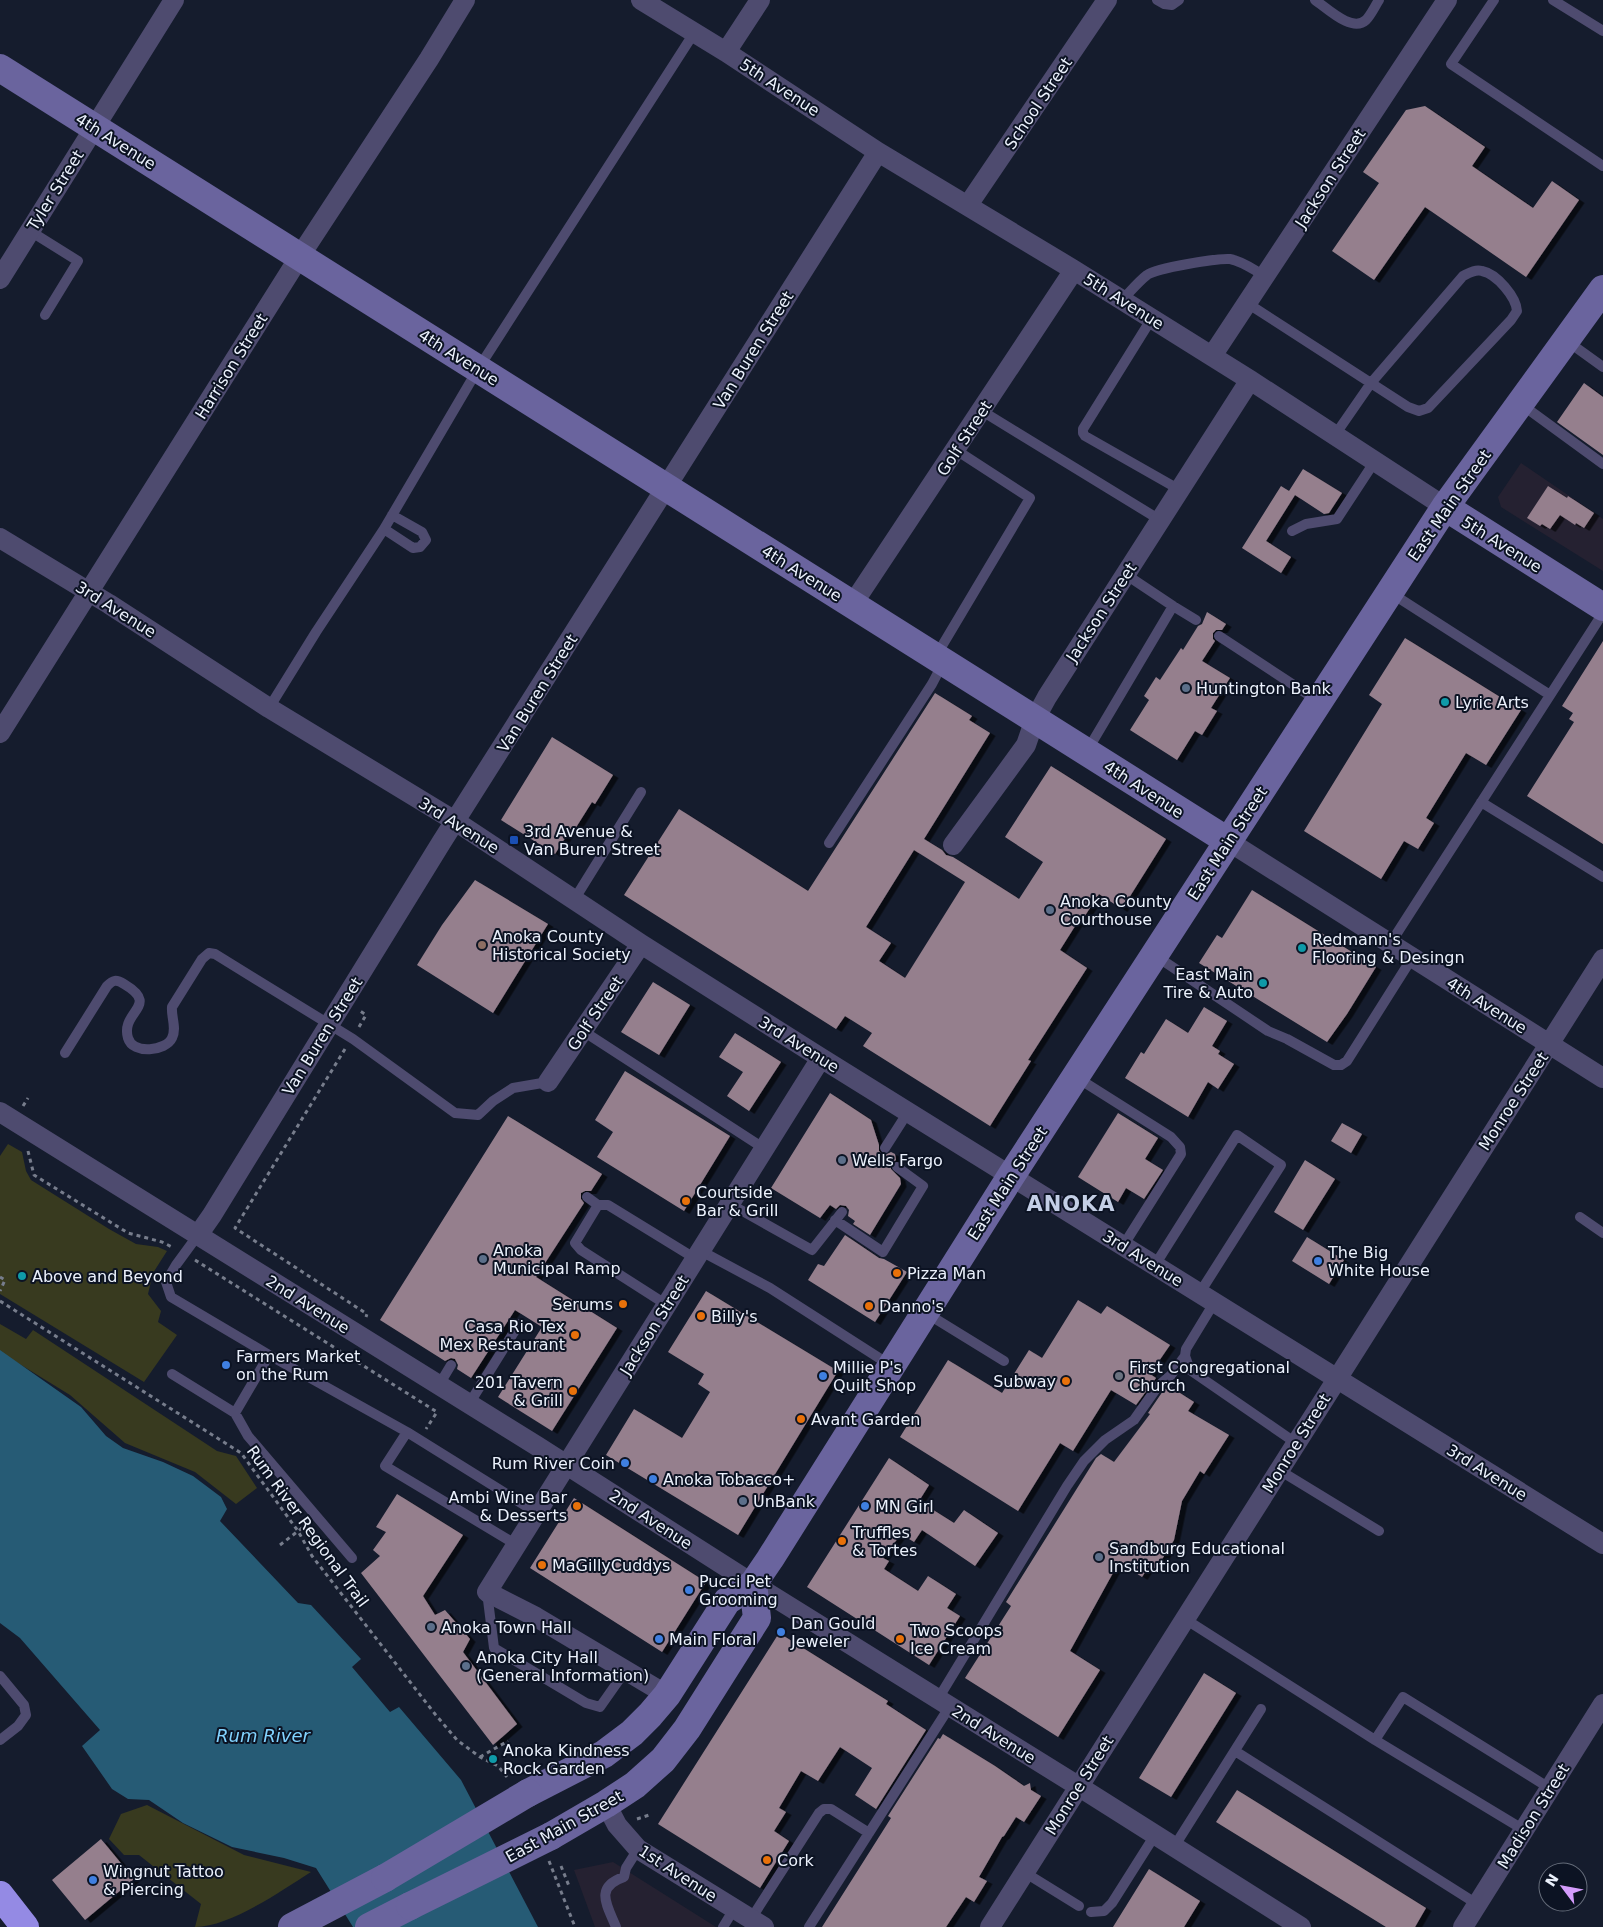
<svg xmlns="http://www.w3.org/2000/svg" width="1603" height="1927" font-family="'DejaVu Sans',sans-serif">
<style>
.commercial{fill:#252131}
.green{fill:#383a1f}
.water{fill:#265b75}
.building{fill:#957f8d;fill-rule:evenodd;filter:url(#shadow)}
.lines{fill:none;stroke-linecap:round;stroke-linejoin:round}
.path{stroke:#777d8c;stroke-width:3;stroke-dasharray:4 4;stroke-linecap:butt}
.lane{stroke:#4e4b6f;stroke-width:10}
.street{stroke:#4e4b6f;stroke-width:20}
.secondary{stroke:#6a649e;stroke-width:28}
.highway{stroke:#948ae4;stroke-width:28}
.secondary-bridge{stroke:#6a649e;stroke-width:28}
.service-dot{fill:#5c6f8a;stroke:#0c1323;stroke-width:2}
.culture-dot{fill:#0f9aa8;stroke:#0c1323;stroke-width:2}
.transit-dot{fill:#1a4fb4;stroke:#0c1323;stroke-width:2}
.education-dot{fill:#8d6e63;stroke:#0c1323;stroke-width:2}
.food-dot{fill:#e8710a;stroke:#0c1323;stroke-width:2}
.shop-dot{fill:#3f7fe0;stroke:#0c1323;stroke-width:2}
.worship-dot{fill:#6b7280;stroke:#0c1323;stroke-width:2}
.labels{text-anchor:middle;stroke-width:4;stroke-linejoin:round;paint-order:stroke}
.street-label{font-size:16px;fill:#ebf1fc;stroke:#0c1323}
.poi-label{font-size:16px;fill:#ebf1fc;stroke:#0c1323;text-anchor:start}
.water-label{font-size:18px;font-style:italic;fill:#82d3ff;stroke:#0c1323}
.district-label{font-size:21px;font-weight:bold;letter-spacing:1px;fill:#c4cfe6;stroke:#0c1323}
</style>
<defs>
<filter id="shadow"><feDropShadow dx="5.5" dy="3" stdDeviation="0" flood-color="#0009"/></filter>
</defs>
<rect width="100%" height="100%" fill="#151c2d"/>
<path class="commercial" d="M1521 463 1603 519V571L1501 507 1498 497Z
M613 1862 716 1927H595L574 1870Z"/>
<path class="green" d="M8 1144 22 1152 26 1171 31 1180 109 1229 136 1244 158 1247 167 1251 153 1273 148 1294 161 1311 158 1322 177 1335 144 1382 0 1294V1156Z
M0 1324 26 1339 33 1330 217 1451 236 1456 257 1488 236 1504 195 1472 125 1443 70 1395 0 1352Z
M147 1805 244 1855 311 1872C281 1891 230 1927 195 1927L201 1904 139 1855H124L109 1839 121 1814Z"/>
<path class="water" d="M0 1350 81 1407 106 1436 123 1448 163 1462 193 1476 221 1497 227 1509 220 1521 298 1603 311 1605 361 1659 352 1667 390 1712 399 1707 461 1780 538 1927H353L316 1868 284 1858 232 1847 183 1823 149 1800 128 1799 112 1789 82 1746 100 1730 20 1638 0 1623Z"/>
<path class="building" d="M1425 106 1485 147 1472 166 1533 208 1552 181 1579 200 1526 277 1425 207 1374 280 1332 251 1379 183 1363 172 1406 110Z
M1584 383 1603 397V455L1557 422Z
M1303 469 1342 493 1329 513 1324 514 1295 495 1266 541 1291 557 1281 573 1242 548 1281 486 1289 491Z
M1548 486 1567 498 1568 496 1594 513 1584 528 1576 523 1575 525 1560 515 1550 529 1542 524 1540 526 1527 518Z
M1207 612 1226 624 1222 630H1216L1213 633V639L1215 641 1202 661 1230 678 1211 708 1217 711 1202 735 1195 731 1177 760 1130 730 1149 700 1144 696 1156 677 1160 680 1181 648 1183 650 1198 626 1202 624Z
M1405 638 1521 710 1486 765 1466 753 1426 818 1434 823 1418 849 1404 841 1381 879 1304 831 1382 704 1369 695Z
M1603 641V844L1527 796 1574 722 1569 719 1573 713 1562 706Z
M935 693 972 716 969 720 990 733 924 839 942 850 946 855 953 857 1019 899 1043 862 1005 837 1051 766 1166 839 1122 909 1099 894 1079 925 1077 923 1060 950 1087 968 1028 1060 1031 1061 990 1126 863 1046 872 1033 845 1016 836 1029 624 895 679 809 808 891ZM914 850 965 882 905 978 879 961 891 943 866 927Z
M552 737 613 775 595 804 592 802 575 829 572 827 555 854 501 820Z
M475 880 548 924 493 1013 417 965 442 925Z
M1252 890 1376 967 1347 1014 1327 1042 1199 963 1217 935 1222 938Z
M653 982 690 1005 659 1055 621 1032Z
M1204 1007 1227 1021 1212 1046 1220 1051 1218 1054 1234 1064 1218 1089 1208 1082 1188 1117 1125 1078 1141 1052 1144 1054 1166 1019 1188 1033Z
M735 1033 781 1062 749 1111 727 1096 743 1072 719 1057Z
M625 1071 730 1136 684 1211 597 1157 613 1132 595 1120Z
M830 1093 871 1120 879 1145V1151L881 1153 885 1155 891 1152 895 1154 896 1160 891 1163V1169L900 1178 901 1184 870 1235 853 1224 855 1221 848 1216 849 1210 846 1206 840 1205 836 1209 830 1205 820 1218 771 1188Z
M1118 1113 1158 1138 1145 1159 1163 1170 1144 1199 1126 1188 1118 1202 1078 1177Z
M508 1116 602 1174 591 1191H585L581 1193V1199L584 1203 536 1277 617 1328 552 1431 498 1397 542 1327 515 1310 471 1378 457 1369 458 1365 455 1359 451 1358 445 1361 380 1320Z
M1342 1123 1362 1134 1351 1153 1331 1141Z
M1305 1160 1335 1179 1303 1230 1274 1212Z
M845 1235 879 1258 884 1259 907 1272 875 1322 808 1280 818 1264 824 1266Z
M1307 1237 1344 1260 1329 1284 1292 1261Z
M706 1291 838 1371 738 1535 606 1455 634 1409 682 1438 710 1392 698 1384 704 1374 668 1352Z
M1078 1300 1101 1314 1107 1306 1170 1345 1150 1374 1156 1378 1136 1405 1111 1390 1073 1451 1060 1443 1018 1511 900 1437 948 1360 1002 1393 1029 1350 1042 1358Z
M1169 1386 1194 1402 1188 1411 1229 1435 1204 1474 1200 1471 1182 1501 1174 1540 1156 1569 1150 1565 1142 1577 1119 1562 1070 1651 1100 1670 1058 1737 965 1678 1011 1606 1006 1602 1096 1458 1101 1454 1114 1462 1150 1414 1148 1413 1163 1391Z
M889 1458 929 1485 919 1501 954 1523 964 1510 998 1533 975 1566 922 1530 914 1542 901 1534 883 1558 889 1561 884 1569 918 1591 928 1576 956 1594 947 1608 960 1616 929 1665 807 1587Z
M397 1494 463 1535 423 1596 435 1615 445 1610 470 1639 463 1652 517 1724 493 1745 361 1573 380 1556 373 1550 386 1532 376 1527Z
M574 1498 706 1582 662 1652 530 1568Z
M779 1633 888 1701 886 1704 926 1730 876 1809 855 1795 872 1768 840 1747 818 1781 801 1771 779 1808 786 1812 774 1831 789 1841 760 1888 658 1824Z
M1204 1673 1236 1693 1171 1797 1139 1778Z
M943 1734 995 1766 1024 1786 1030 1783 1031 1790 1041 1796 1024 1822 1016 1817 1004 1836 1002 1837 979 1877 987 1881 974 1902 966 1897 946 1927H822L891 1818 888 1816 938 1738 940 1739Z
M1237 1790 1426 1908 1415 1927H1386L1216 1822Z
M101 1839 134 1879 85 1920 52 1880Z
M1149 1869 1200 1901 1184 1927H1113Z"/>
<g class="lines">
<path class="path" d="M359 1027 366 1015 360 1011
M345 1049 235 1228 367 1314 366 1317
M23 1106 28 1098
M28 1151 34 1175 128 1233 162 1242 172 1247
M195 1260 437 1412 426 1429
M0 1277 5 1280 0 1291
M0 1301 241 1453 298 1531 312 1556 435 1714 457 1740 480 1757 498 1766 507 1777
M280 1545 306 1525
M480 1757 508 1741
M637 1819 649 1815
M549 1861 575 1927
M561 1866 569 1886"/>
<path class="lane" d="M1157 0 1164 4 1172 5 1179 0
M1315 0C1327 8 1352 33 1366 20 1371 15 1375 6 1379 0
M1494 0 1451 64 1603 166
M1553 0 1603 31
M30 231 78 261 45 315
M1122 300C1130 292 1138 282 1147 275 1157 268 1218 258 1230 259 1242 261 1254 270 1265 276
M1247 303 1408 407 1419 411 1428 408 1511 320 1517 311C1516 297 1497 274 1482 271 1475 269 1469 273 1463 276L1371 383 1335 435
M1152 318 1083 429V433L1085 436 1180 490
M1567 341 1603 367
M1521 404 1603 464
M982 411 1160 520
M384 529 413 548 420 547 426 540 422 532 392 515
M1292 531 1306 524 1337 519 1375 461
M1391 593 1550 695
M1173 606 1196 620
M1219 636 1318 701
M936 656 1030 498 956 450
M269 708 316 632 384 529 478 369 694 33
M1087 751 1173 606 1125 574
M1481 802 1603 877
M829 843 932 684 943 663
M574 900 641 792
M1390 944 1603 613
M1156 956 1268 1031 1287 1039 1334 1065H1341L1347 1061 1412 958
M583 1031 765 1149
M65 1053 107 986C113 980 116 979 124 984 161 1006 120 1011 128 1038 133 1055 166 1051 172 1038 177 1028 171 1017 172 1007L202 959 209 953 215 954 353 1039 455 1113 478 1115 493 1101 513 1088 548 1082
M1076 1077 1171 1137 1180 1147 1181 1154 1123 1246
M885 1148 908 1112
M587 1197 598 1205
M730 1204 812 1250 842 1212
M1580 1217 1603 1233
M835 1220 883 1252 923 1186 897 1167
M198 1235 176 1265 166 1282 171 1297 269 1355 407 1432 385 1466 517 1545
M701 1251 770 1288 890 1365
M1155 1265 1237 1135 1281 1165 1199 1294
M1214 1303 1186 1349 1185 1356 1190 1370 1296 1443
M667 1305 581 1250 575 1243 598 1205H608L696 1259
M926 1313 1004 1361
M172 1374 235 1413 269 1355
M439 1385 451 1365
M469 1404 519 1324
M235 1413 248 1436 352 1558
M407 1432 537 1513
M1279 1470 1379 1531
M487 1592 494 1648 586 1703 600 1707 626 1670
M1185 1619 1375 1740 1524 1830
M0 1676 24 1705 26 1715 18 1726 0 1740
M938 1699 1067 1486 1084 1461 1105 1440 1134 1420 1158 1386 1171 1375 1185 1356
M1375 1740 1403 1697 1551 1789
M1235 1751 1477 1904
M1174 1847 1261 1709
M1024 1872 1079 1906
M1091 1912 1104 1911 1112 1903 1155 1835
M751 1919 819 1813 824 1809H831L869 1833
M616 1927C607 1905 594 1887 624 1877L626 1868 638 1849
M723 1927 734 1909
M809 1927 950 1706"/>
<path class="street" d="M641 0 726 52 878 152 1074 270 1250 380 1445 507
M726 52 760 0
M968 205 1107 0
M0 279 174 0
M1212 356 1447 0
M0 538 109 604 269 708 455 821 641 944 821 1058 1603 1544
M852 605 1074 270
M0 733 300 256 429 59 465 0
M1228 841 1603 1078
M953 845 1026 745 1035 719 1047 697 1250 380
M548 1082 641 944
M0 1112 537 1446 753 1584 1078 1786 1301 1927
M198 1235 212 1215 441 843 878 152
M667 1695 536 1617 487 1592 821 1058
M606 1804 617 1825 638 1849 764 1927
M990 1927 1603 959
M1463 1927 1603 1704"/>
<path class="secondary" d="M0 68 1228 841
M1445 507 1603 607
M528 1793 604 1754 632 1733 650 1715 667 1695 727 1601 753 1584 770 1559 1011 1176 1445 507 1603 289
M551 1836 606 1804 635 1785 663 1760 687 1729 757 1618 753 1584
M292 1927 385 1878
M369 1927 410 1906"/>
<path class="highway" d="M0 1895 25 1927"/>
<path class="secondary-bridge" d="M385 1878 528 1793
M410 1906 551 1836"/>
</g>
<g class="service-dot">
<circle cx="1186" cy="688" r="5"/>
<circle cx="1050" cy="910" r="5"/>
<circle cx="842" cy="1160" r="5"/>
<circle cx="483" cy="1259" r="5"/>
<circle cx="743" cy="1501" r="5"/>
<circle cx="1099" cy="1557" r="5"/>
<circle cx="431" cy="1627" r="5"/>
<circle cx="466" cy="1666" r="5"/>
</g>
<g class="culture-dot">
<circle cx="1445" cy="702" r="5"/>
<circle cx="1302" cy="948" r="5"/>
<circle cx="1263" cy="983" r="5"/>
<circle cx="22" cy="1276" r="5"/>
<circle cx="493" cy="1759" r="5"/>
</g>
<rect class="transit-dot" x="509" y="835" width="10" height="10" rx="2.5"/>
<circle class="education-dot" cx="482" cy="945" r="5"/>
<g class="food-dot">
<circle cx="686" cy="1201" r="5"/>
<circle cx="897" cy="1273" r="5"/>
<circle cx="623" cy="1304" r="5"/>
<circle cx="869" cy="1306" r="5"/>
<circle cx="701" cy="1316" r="5"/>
<circle cx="575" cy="1335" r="5"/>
<circle cx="1066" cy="1381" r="5"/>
<circle cx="573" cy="1391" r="5"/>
<circle cx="801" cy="1419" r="5"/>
<circle cx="577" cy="1506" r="5"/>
<circle cx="842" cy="1541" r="5"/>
<circle cx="542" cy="1565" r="5"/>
<circle cx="900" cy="1639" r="5"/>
<circle cx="767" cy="1860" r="5"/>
</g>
<g class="shop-dot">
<circle cx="1318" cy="1261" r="5"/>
<circle cx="226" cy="1365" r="5"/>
<circle cx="823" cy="1376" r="5"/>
<circle cx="625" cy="1463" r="5"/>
<circle cx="653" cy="1479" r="5"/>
<circle cx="865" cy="1506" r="5"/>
<circle cx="689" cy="1590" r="5"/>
<circle cx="781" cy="1632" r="5"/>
<circle cx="659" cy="1639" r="5"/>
<circle cx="93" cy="1880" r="5"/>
</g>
<circle class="worship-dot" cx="1119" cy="1376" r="5"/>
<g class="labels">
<g class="street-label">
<text transform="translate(780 87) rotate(33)" y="6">5th Avenue</text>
<text transform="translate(1038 103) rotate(-56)" y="6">School Street</text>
<text transform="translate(116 141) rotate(32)" y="6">4th Avenue</text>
<text transform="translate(1330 178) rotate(-57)" y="6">Jackson Street</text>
<text transform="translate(55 190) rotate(-58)" y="6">Tyler Street</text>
<text transform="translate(1124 301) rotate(32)" y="6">5th Avenue</text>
<text transform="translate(753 350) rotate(-58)" y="6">Van Buren Street</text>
<text transform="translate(459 357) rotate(32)" y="6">4th Avenue</text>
<text transform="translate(231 366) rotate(-58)" y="6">Harrison Street</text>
<text transform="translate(964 438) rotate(-57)" y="6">Golf Street</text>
<text transform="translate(1449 505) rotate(-55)" y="6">East Main Street</text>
<text transform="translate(1502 544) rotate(32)" y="6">5th Avenue</text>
<text transform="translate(802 573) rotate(32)" y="6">4th Avenue</text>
<text transform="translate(116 609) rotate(32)" y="6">3rd Avenue</text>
<text transform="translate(1101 612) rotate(-57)" y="6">Jackson Street</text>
<text transform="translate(537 693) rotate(-58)" y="6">Van Buren Street</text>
<text transform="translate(1144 789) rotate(33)" y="6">4th Avenue</text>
<text transform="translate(459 825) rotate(32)" y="6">3rd Avenue</text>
<text transform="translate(1227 843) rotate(-57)" y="6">East Main Street</text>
<text transform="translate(1487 1005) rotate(32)" y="6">4th Avenue</text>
<text transform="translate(595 1013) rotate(-56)" y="6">Golf Street</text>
<text transform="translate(322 1036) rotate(-58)" y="6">Van Buren Street</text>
<text transform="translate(799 1044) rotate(32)" y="6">3rd Avenue</text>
<text transform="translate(1513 1101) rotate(-57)" y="6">Monroe Street</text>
<text transform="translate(1007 1183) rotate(-57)" y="6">East Main Street</text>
<text transform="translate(1143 1258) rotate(32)" y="6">3rd Avenue</text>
<text transform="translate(308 1304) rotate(32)" y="6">2nd Avenue</text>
<text transform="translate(654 1325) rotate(-58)" y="6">Jackson Street</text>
<text transform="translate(1296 1443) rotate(-58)" y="6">Monroe Street</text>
<text transform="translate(1487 1472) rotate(32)" y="6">3rd Avenue</text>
<text transform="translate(651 1519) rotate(33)" y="6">2nd Avenue</text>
<text transform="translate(308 1526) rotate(54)" y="6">Rum River Regional Trail</text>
<text transform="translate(994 1734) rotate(32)" y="6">2nd Avenue</text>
<text transform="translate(1079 1785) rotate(-58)" y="6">Monroe Street</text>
<text transform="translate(1533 1816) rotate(-58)" y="6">Madison Street</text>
<text transform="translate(564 1826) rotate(-29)" y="6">East Main Street</text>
<text transform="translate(678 1873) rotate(33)" y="6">1st Avenue</text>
</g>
<g class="poi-label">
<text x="1196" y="694">Huntington Bank</text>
<text x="1455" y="708">Lyric Arts</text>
<text x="524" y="837">3rd Avenue &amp;<tspan x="524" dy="18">Van Buren Street</tspan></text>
<text x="1060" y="907">Anoka County<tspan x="1060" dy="18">Courthouse</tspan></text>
<text x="492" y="942">Anoka County<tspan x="492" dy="18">Historical Society</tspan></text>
<text x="1312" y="945">Redmann's<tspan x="1312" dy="18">Flooring &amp; Desingn</tspan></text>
<text x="1253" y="980" text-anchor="end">East Main<tspan x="1253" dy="18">Tire &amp; Auto</tspan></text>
<text x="852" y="1166">Wells Fargo</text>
<text x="696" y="1198">Courtside<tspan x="696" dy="18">Bar &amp; Grill</tspan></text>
<text x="493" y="1256">Anoka<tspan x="493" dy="18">Municipal Ramp</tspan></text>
<text x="1328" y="1258">The Big<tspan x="1328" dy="18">White House</tspan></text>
<text x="907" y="1279">Pizza Man</text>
<text x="32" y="1282">Above and Beyond</text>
<text x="613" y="1310" text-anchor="end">Serums</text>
<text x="879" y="1312">Danno's</text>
<text x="711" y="1322">Billy's</text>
<text x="565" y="1332" text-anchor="end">Casa Rio Tex<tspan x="565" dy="18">Mex Restaurant</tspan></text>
<text x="236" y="1362">Farmers Market<tspan x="236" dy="18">on the Rum</tspan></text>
<text x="833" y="1373">Millie P's<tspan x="833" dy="18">Quilt Shop</tspan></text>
<text x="1129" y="1373">First Congregational<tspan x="1129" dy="18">Church</tspan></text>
<text x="1056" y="1387" text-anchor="end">Subway</text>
<text x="563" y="1388" text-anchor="end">201 Tavern<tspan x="563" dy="18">&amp; Grill</tspan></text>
<text x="811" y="1425">Avant Garden</text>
<text x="615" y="1469" text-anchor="end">Rum River Coin</text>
<text x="663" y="1485">Anoka Tobacco+</text>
<text x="567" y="1503" text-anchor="end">Ambi Wine Bar<tspan x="567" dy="18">&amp; Desserts</tspan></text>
<text x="753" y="1507">UnBank</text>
<text x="875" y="1512">MN Girl</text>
<text x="852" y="1538">Truffles<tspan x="852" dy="18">&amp; Tortes</tspan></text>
<text x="1109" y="1554">Sandburg Educational<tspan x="1109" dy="18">Institution</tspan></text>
<text x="552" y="1571">MaGillyCuddys</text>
<text x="699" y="1587">Pucci Pet<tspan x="699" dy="18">Grooming</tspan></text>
<text x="791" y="1629">Dan Gould<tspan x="791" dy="18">Jeweler</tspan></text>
<text x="441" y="1633">Anoka Town Hall</text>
<text x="910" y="1636">Two Scoops<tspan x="910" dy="18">Ice Cream</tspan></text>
<text x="669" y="1645">Main Floral</text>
<text x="476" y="1663">Anoka City Hall<tspan x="476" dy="18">(General Information)</tspan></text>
<text x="503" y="1756">Anoka Kindness<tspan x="503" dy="18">Rock Garden</tspan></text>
<text x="777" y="1866">Cork</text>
<text x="103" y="1877">Wingnut Tattoo<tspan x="103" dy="18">&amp; Piercing</tspan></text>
</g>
<g class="water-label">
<text x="263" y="1742">Rum River</text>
</g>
<g class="district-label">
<text x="1071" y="1211">ANOKA</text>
</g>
</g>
<g transform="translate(1563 1887) rotate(302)"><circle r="24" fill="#0c1323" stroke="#656c7a"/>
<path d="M0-4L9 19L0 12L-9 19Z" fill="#d49cfc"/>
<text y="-8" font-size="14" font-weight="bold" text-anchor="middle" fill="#ebf1fc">N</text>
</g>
</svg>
